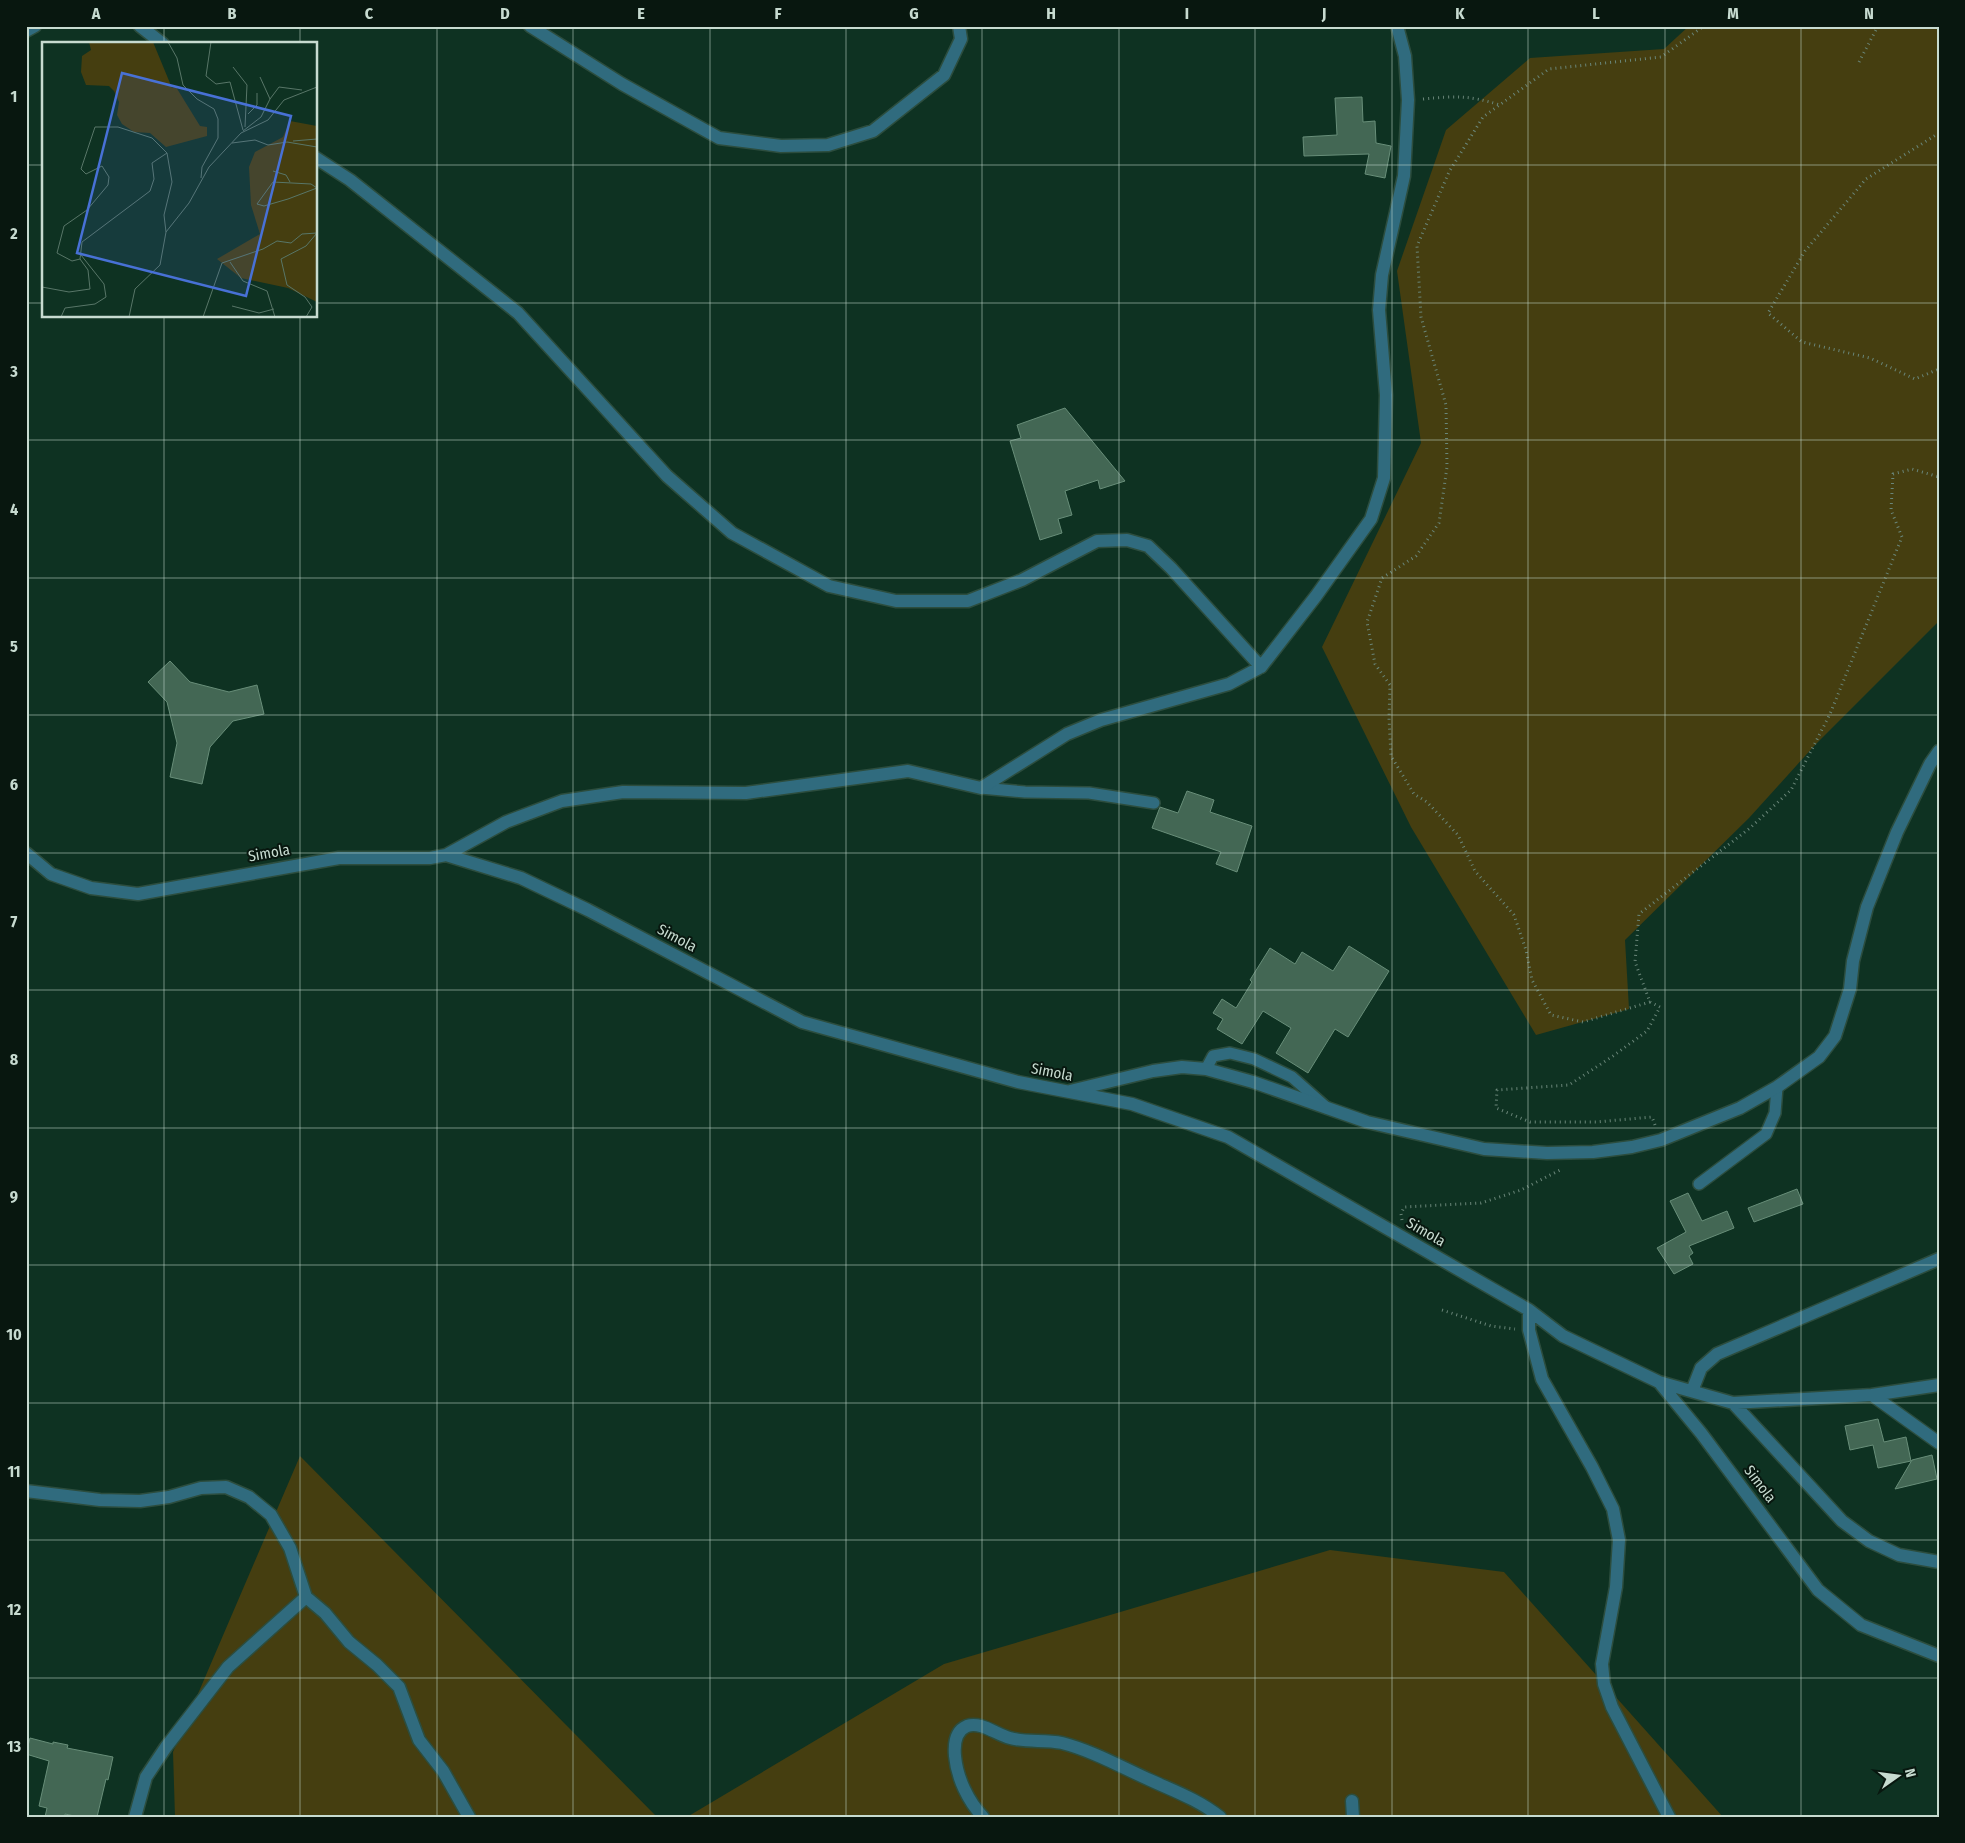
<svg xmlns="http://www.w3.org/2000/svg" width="1965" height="1843" font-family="'Fira Sans Condensed',sans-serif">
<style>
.green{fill:#453e10}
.building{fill:#436754;stroke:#688e79}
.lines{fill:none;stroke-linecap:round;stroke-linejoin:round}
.service-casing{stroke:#2c4d3e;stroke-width:14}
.minor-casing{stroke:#2c4d3e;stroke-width:15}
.path{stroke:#6a8679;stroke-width:3;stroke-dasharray:1 4;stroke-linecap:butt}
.service{stroke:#306b7e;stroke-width:11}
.minor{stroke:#306b7e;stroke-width:12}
.grid{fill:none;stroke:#c7dbd0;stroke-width:1;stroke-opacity:0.55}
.labels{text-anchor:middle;stroke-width:4;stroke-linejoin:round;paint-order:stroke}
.street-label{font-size:15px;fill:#c7dbd0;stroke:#08170f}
.inset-road{fill:none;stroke:#587668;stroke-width:1}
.view{fill:#4871d6;fill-opacity:0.15;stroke:#4871d6;stroke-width:2.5}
.inset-edge{fill:none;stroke:#c7dbd0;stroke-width:2.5}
.neatline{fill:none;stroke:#c7dbd0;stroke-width:2}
.grid-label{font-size:16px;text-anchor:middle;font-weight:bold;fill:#c7dbd0}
</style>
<rect width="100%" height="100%" fill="#0e3222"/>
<path class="green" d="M1689 26H1939V621L1815 745 1749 818 1625 940 1629 1009 1536 1035 1411 827 1322 647 1421 443 1397 271 1446 130 1530 58 1664 49Z
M300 1456 657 1817H175L173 1752Z
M1330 1550 1504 1572 1723 1817H687L944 1664Z"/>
<path class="building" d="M1362 97 1363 122 1375 121 1376 143 1391 146 1385 178 1365 174 1369 154 1304 156 1303 137 1337 135 1335 98Z
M1065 408 1125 481 1100 489 1098 480 1065 491 1072 515 1058 519 1062 533 1040 540 1010 441 1021 438 1017 425Z
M170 661 190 682 229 692 257 685 264 714 233 721 210 747 202 784 170 777 177 743 167 702 148 682Z
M1187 791 1214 800 1210 812 1252 826 1237 872 1216 864 1221 852 1152 828 1160 807 1178 813Z
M1349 946 1389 971 1348 1037 1335 1029 1308 1073 1276 1053 1291 1028 1263 1011 1242 1044 1217 1029 1223 1019 1213 1013 1222 999 1236 1008 1252 982 1250 980 1270 948 1295 964 1302 952 1333 971Z
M1797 1189 1803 1204 1754 1222 1748 1208Z
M1688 1193 1702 1221 1727 1211 1734 1228 1689 1246 1693 1253 1689 1256 1693 1264 1674 1274 1657 1248 1686 1232 1670 1201Z
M1878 1419 1884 1442 1906 1437 1911 1461 1878 1468 1873 1445 1850 1450 1845 1426Z
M1932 1455 1937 1479 1895 1489 1912 1460Z
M30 1738 53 1744V1742L68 1745 67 1748 113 1757 108 1780 106 1779 97 1817H79L65 1814V1817H45L47 1808 39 1806 49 1761 26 1754Z"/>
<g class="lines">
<defs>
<path id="service" d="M981 788 1025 792 1089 793 1154 803
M1206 1069 1213 1056 1230 1053 1254 1059 1292 1077 1327 1108
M1699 1184 1766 1134 1775 1113 1777 1087"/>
<path id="minor" d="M140 26 163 44
M530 26 622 84 719 138 781 146 828 145 873 131 944 75 961 39 959 26
M26 31 35 26
M316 158 350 180 518 313 667 476 732 533 829 586 896 601H968L1022 580 1097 541 1127 540 1148 546 1171 568 1261 667
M26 853 51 874 91 888 138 894 339 858H430L446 855 521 878 588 910 802 1022 1018 1082 1132 1104 1228 1137 1529 1310 1563 1336 1659 1382 1701 1433 1818 1590 1861 1625 1939 1656
M446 855 506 822 562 801 623 792 746 793 908 771 981 788 1067 734 1101 720 1229 684 1261 667 1316 596 1371 519 1384 478 1386 395 1379 310 1382 275 1404 176 1408 100 1405 56 1397 26
M1070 1091 1153 1071 1182 1067 1206 1069 1253 1082 1367 1122 1484 1149 1547 1153 1593 1152 1632 1147 1661 1140 1740 1108 1777 1087 1819 1057 1835 1036 1850 989 1853 961 1867 907 1897 832 1930 764 1939 751
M1529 1310V1330L1542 1379 1592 1467 1613 1509 1619 1540 1616 1587 1602 1664 1604 1684 1612 1707 1669 1817
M1659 1382 1733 1403 1842 1521 1869 1541 1899 1555 1939 1562
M1692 1391 1701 1368 1717 1354 1939 1259
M1872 1395 1939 1443
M1733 1403 1872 1395 1939 1385
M26 1491 100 1500 140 1501 169 1497 201 1488 226 1487 249 1497 271 1515 290 1548 306 1597 325 1613 349 1642 377 1665 399 1687 419 1740 443 1771 469 1817
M1352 1801 1353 1817
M135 1817 146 1777 166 1747 228 1667 306 1597
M983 1817C968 1801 957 1778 955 1756 954 1745 955 1731 967 1726 981 1721 997 1735 1010 1738 1028 1743 1044 1739 1062 1743 1093 1751 1121 1767 1150 1780 1174 1791 1199 1800 1220 1817"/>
</defs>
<use href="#service" class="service-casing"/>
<use href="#minor" class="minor-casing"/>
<path class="path" d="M1859 62 1878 26
M1423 99C1456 96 1468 95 1500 105
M1939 133 1866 179 1805 251 1768 313 1802 342 1870 358 1915 379 1939 369
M1650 1002 1583 1022 1551 1015 1532 980 1526 950 1514 915 1475 871 1458 835 1427 802 1414 794 1391 756 1389 718 1390 685 1375 664 1367 622 1382 578 1416 556 1439 523 1447 467 1446 405 1421 317 1417 246 1449 172 1483 117 1549 69 1661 57 1704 26
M1655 1125 1652 1117 1596 1122H1530L1496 1108 1497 1090 1569 1085 1613 1056 1647 1031 1660 1007 1650 1002 1635 962 1639 914 1750 828 1791 790 1830 714 1902 537 1891 510 1893 474 1912 469 1939 477
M1402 1220 1401 1214 1404 1207 1481 1203 1521 1190 1562 1169
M1442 1310 1491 1326 1515 1329"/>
<use href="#service" class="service"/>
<use href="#minor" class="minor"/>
</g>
<path class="grid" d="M164 26V44M300 26V44M437 26V1817M573 26V1817M710 26V1817M846 26V1817M982 26V1817M1119 26V1817M1255 26V1817M1392 26V1817M1528 26V1817M1665 26V1817M1801 26V1817M26 165H44M316 165H1939M26 303H44M316 303H1939M164 316V1817M300 316V1817M26 440H1939M26 578H1939M26 715H1939M26 853H1939M26 990H1939M26 1128H1939M26 1265H1939M26 1403H1939M26 1540H1939M26 1678H1939"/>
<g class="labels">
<g class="street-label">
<text transform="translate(269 853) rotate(-10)" y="5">Simola</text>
<text transform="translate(677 938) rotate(28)" y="5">Simola</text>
<text transform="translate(1052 1072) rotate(11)" y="5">Simola</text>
<text transform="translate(1426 1232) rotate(30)" y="5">Simola</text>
<text transform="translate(1760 1484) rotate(53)" y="5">Simola</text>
</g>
</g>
<g transform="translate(42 42)">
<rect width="275" height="275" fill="#0e3222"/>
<path d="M47 0H111L130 46 134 45 158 84 165 85V94L124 105 108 91 92 90 80 82 75 73 77 60 72 49 67 44 44 43 39 30 40 14 49 8ZM248 79 275 84V260L246 246 199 236 175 217 218 192 209 163 207 125 213 110 241 95Z" fill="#453e10"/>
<path class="inset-road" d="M126 0 135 16 141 43 155 57 172 67 176 77V96L160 125 159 136M169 0 164 34 174 42 188 40 201 88M191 25 205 43 203 85M228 57 237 45 260 48M206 72 215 63V51M201 89 219 75 228 57 218 35M251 99 275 97M190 101 213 98 226 103 245 100 275 105M231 129 244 133 248 140M275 146 269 142 231 140 215 162 222 164 246 157 275 146M124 190 122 173 130 140 125 111 110 96 76 85H53L39 127 44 132 60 124 67 135 66 143 45 168 22 184 15 211 30 219 38 217 40 200 108 149 112 137 110 121 125 111M188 220 201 239 225 249 233 275M0 245 27 250 48 247 46 228 38 217M190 264 217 271 232 267M19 275 23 266 53 262 64 255 62 242 39 213M87 275 93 247 118 223 124 190 147 161 167 125 199 91 226 78 242 58 275 45M161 275 180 221 221 207 235 199 249 201 260 192 275 191M264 275 270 265 263 255 245 243 239 217 264 204 275 191"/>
<path class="view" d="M80 31 249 74 204 254 35 211Z"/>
<rect width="275" height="275" class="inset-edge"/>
</g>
<rect width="1965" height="1843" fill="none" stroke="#08170f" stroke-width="55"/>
<g transform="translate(1898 1776) rotate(76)" stroke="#08170f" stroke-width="4" paint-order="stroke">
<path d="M0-4L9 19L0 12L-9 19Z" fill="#c7dbd0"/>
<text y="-8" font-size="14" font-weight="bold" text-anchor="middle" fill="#c7dbd0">N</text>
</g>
<rect x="28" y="28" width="1910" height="1788" class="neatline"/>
<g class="grid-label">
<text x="96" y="19">A</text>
<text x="232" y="19">B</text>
<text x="369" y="19">C</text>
<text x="505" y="19">D</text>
<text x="641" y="19">E</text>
<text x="778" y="19">F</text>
<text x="914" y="19">G</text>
<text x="1051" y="19">H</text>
<text x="1187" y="19">I</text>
<text x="1324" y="19">J</text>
<text x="1460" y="19">K</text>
<text x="1596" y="19">L</text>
<text x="1733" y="19">M</text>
<text x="1869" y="19">N</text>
<text x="14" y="102">1</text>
<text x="14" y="239">2</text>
<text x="14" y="377">3</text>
<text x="14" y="515">4</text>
<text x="14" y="652">5</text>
<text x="14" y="790">6</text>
<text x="14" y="927">7</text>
<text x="14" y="1065">8</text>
<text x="14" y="1202">9</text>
<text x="14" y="1340">10</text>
<text x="14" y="1477">11</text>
<text x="14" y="1615">12</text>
<text x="14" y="1752">13</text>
</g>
</svg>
